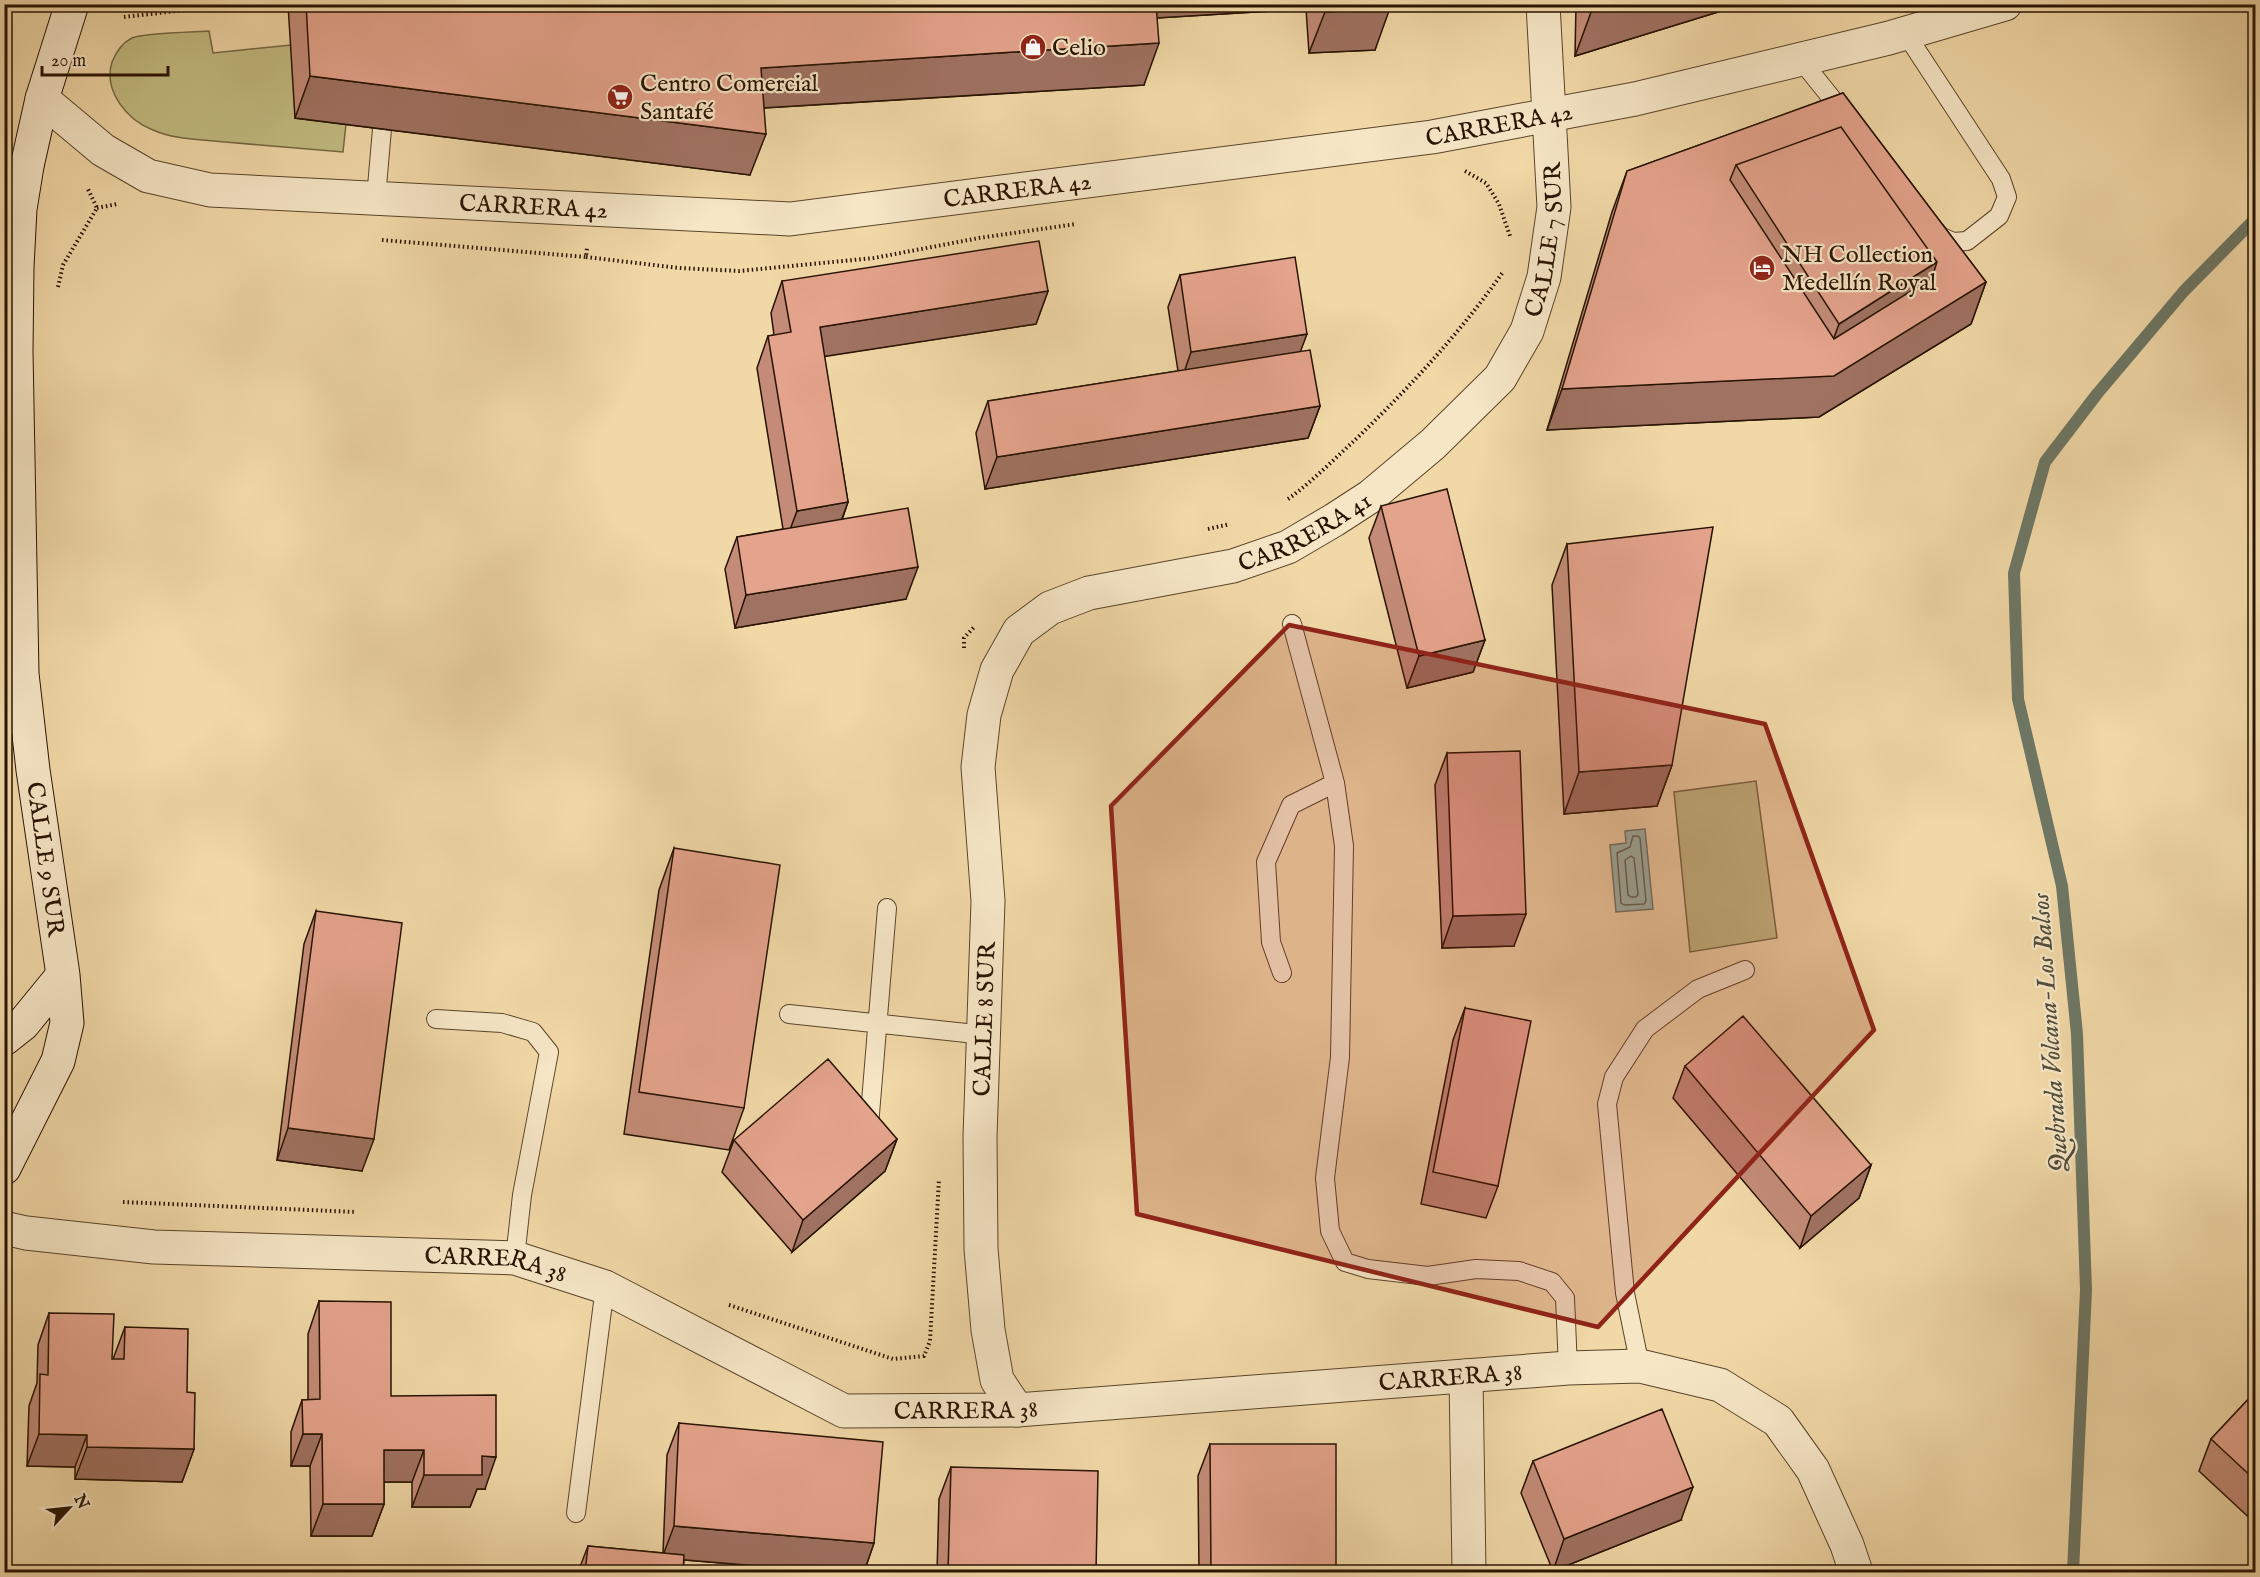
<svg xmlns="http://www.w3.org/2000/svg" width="2260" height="1577" font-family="'IM FELL English',serif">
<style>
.green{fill:#c2bc82;stroke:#756841;stroke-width:1.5}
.water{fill:#9bb9a9;stroke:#6d7765;stroke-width:1.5}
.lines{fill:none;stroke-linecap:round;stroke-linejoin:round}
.shore{stroke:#626654;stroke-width:1.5}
.stream{stroke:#6d7765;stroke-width:12}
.lane-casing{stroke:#5a442a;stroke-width:20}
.street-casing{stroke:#5a442a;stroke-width:35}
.secondary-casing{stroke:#281300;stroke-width:35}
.path{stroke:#281300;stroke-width:4;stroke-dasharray:1.5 3;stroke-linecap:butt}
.lane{stroke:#f6e6c6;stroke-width:18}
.street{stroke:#f6e6c6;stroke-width:33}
.secondary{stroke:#f6e6c6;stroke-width:33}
.wall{fill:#c48c78;stroke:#281300;stroke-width:1.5}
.shaded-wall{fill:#a07262;stroke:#281300;stroke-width:1.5}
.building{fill:#e4a38c;stroke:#281300;stroke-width:1.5;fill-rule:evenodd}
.marked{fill:#8f2418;fill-opacity:0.2;stroke:#8f2418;stroke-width:4.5;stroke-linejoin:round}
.labels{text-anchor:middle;stroke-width:4.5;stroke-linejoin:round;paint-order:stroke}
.poi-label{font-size:24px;fill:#281300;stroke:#f6e6c6;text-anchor:start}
.street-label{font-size:24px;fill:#281300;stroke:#f6e6c6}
.water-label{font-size:26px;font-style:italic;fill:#504d3b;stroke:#f6e6c6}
</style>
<rect width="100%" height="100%" fill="#f1d8a7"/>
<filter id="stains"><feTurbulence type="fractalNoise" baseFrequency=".00333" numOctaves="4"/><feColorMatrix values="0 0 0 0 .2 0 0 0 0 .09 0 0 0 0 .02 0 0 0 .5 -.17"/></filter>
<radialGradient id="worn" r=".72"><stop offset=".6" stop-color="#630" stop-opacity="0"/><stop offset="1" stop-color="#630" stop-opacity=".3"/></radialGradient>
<path class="green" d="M209 31 213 53 291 45 346 124 343 152C304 149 264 145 225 142 201 139 175 140 153 130 127 120 103 91 112 62 116 52 122 43 132 38 141 33 194 32 209 31Z
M1756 781 1777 938 1690 952 1674 792Z"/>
<path class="water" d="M1645 829 1653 909 1616 912 1610 845 1626 843 1625 831Z"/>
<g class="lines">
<path class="shore" d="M1633 836H1638L1640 838 1646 901 1644 904 1624 905 1621 903 1617 853 1630 847Z
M1631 856 1634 858 1638 894 1636 897H1631L1628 895 1625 860Z"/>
<path class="stream" d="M2073 1572 2086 1290 2077 1034 2062 886 2018 699 2014 573 2045 462 2097 394 2184 291 2256 218"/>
<defs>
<path id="lane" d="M1906 34 2001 179 2007 197 1999 216 1967 241 1953 242 1940 236 1935 230
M1800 59 1846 116
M376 198 382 129
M1292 624 1335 783 1344 846 1340 1057 1325 1178 1330 1231 1345 1262 1368 1269 1428 1276 1476 1269 1519 1271 1552 1282 1565 1298 1568 1368
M1282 973 1271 942 1266 862 1291 805 1335 783
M789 1014 985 1035
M436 1019 502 1023 533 1032 549 1052 522 1195 515 1258
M869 1126 887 908
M1640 1366 1625 1293 1607 1104 1614 1077 1645 1029 1698 989 1745 970
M576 1513 605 1287"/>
<g id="street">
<path id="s1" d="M42 99 103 150 148 176 210 190 790 219 1432 137 1635 99 1889 38 2005 4"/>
<path id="s2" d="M4 1228 26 1233 154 1247 515 1258 605 1287 844 1411 1017 1410 1568 1368 1640 1366 1720 1385 1778 1421 1813 1470 1847 1545 1856 1572"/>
<path d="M1466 1376 1469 1572"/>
<path id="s3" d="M1017 1410 997 1380 988 1330 981 1249 980 1137 988 901 978 767 984 715 997 670 1019 631 1050 608 1089 593 1233 566 1288 547 1334 520 1371 496 1433 444 1500 378 1527 331 1544 277 1554 207 1543 4"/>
</g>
<path id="secondary" d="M4 1039 23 1024 63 975
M4 1168 58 1061 67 1023 63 975 33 770 22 674 16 351 17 267 20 209 27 166 42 99 72 4"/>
</defs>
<use href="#lane" class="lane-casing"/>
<use href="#street" class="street-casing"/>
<use href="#secondary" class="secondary-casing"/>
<path class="path" d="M124 17 237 4
M1465 171 1486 183 1499 204 1510 236
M97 208 117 204
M382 240 586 257 587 248
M586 257 679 268 739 271 874 258 979 238 1076 224
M58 287 63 265 97 208 87 187
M1288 499C1312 482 1333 460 1354 441 1408 389 1460 333 1503 272
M1208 529 1230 524
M964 648V638L975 626
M123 1202 356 1212
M729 1305 893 1359 924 1356 930 1341 939 1179"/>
<use href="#lane" class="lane"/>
<use href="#street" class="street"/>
<use href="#secondary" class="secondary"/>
</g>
<path class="wall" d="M288 4H1389L1375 50 1309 53 1306 9 1157 18 1144 85 764 108 750 175 295 118Z
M1576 4H1744L1575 56Z
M1843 93 1986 282 1971 324 1819 417 1547 430 1612 212 1627 171Z
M1180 275 1300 352 1320 406 1308 438 985 489 976 433 988 401 1178 371 1168 307Z
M782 281 1048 291 1036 324 824 356 848 502 842 520 906 599 735 628 725 569 737 537 783 529 757 368 768 336 774 335 771 313Z
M1381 506 1485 640 1473 672 1407 688 1369 538Z
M1567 544 1672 765 1657 806 1564 814 1552 585Z
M1447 753 1514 946 1442 948 1435 785Z
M674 848 744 1108 729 1150 624 1134 659 890Z
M316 911 362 1171 277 1160 304 944Z
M1465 1008 1498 1186 1486 1218 1421 1204 1453 1040Z
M1685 1066 1871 1165 1859 1198 1800 1248 1673 1098Z
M897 1139 885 1171 792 1252 722 1172 734 1140Z
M319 1301 391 1396 485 1489H477L470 1507H412V1482H384V1504L372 1536H311L310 1466H291V1432L302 1400H308V1334Z
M49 1313 112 1359H113L125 1327 187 1392 194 1449 182 1482 75 1479V1467L27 1466 29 1406 37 1383 38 1345Z
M2256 1391V1524L2199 1471 2211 1439Z
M679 1423 874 1543 864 1572H832L684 1560 683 1572H578L588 1546 663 1553 667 1455Z
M1210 1444 1336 1572H1199L1198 1476Z
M1533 1461 1681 1520 1553 1571 1521 1493Z
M951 1467 1096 1572H937L939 1499Z"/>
<path class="shaded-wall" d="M1145 4H1308L1306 9 1139 19Z
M1594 4H1744L1575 56Z
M1390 8 1375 50 1309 53 1325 12Z
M1159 43 1144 85 746 109 761 68Z
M310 76 766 134 750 175 295 118Z
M1937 262 1986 282 1971 324 1819 417 1547 430 1562 389 1820 376 1839 324Z
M1048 291 1036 324 808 359 820 327Z
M1307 334 1295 366 1180 384 1191 352Z
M1320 406 1308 438 985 489 997 457Z
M848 502 836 535 785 543 797 511Z
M918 567 906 599 735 628 746 595Z
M1485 640 1473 672 1407 688 1419 656Z
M1672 765 1657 806 1564 814 1579 772Z
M1526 914 1514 946 1442 948 1453 916Z
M288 1128 374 1139 362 1171 277 1160Z
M897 1139 885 1171 792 1252 803 1220Z
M1871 1165 1859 1198 1800 1248 1811 1216Z
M39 1434 87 1435 75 1467 27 1466Z
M303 1434H322L310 1466H291Z
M87 1447 194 1449 182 1482 75 1479Z
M384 1450H424L412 1482H372Z
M482 1456 496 1457 485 1489H477L470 1507H412L424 1475Z
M1693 1487 1681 1520 1553 1571 1564 1539Z
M323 1504H384L372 1536H311Z
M674 1526 874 1543 864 1572H832L662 1558Z"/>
<path class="building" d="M306 4H1156L1159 43 761 68 766 134 310 76Z
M1324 4H1389L1390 8 1325 12Z
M1843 93 1986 282 1834 376 1562 389 1627 171ZM1841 127 1937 262 1932 278 1834 339 1730 180 1736 165Z
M1841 127 1937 262 1839 324 1736 165Z
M1039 241 1048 291 820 327 848 502 797 511 768 336 791 332 782 281Z
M1295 257 1307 334 1191 352 1180 275Z
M1310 350 1320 406 997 457 988 401Z
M1447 489 1485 640 1419 656 1381 506Z
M908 508 918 567 746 595 737 537Z
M1713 527 1672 765 1579 772 1567 544Z
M1520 751 1526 914 1453 916 1447 753Z
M674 848 780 865 744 1108 639 1092Z
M316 911 402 923 374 1139 288 1128Z
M1465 1008 1531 1021 1498 1186 1433 1172Z
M1743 1016 1871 1165 1811 1216 1685 1066Z
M828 1059 897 1139 803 1220 734 1140Z
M319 1301 391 1302V1396L496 1395V1457L482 1456V1475H424V1450H384V1504H323L322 1434H303L302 1400 320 1399Z
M49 1313 114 1314 112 1359H124L125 1327 188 1329 187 1392 195 1393 194 1449 87 1447V1435L39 1434 40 1374 48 1375Z
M2256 1391V1481L2211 1439Z
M1662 1409 1693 1487 1564 1539 1533 1461Z
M679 1423 883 1442 874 1543 674 1526Z
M1210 1444H1336V1572H1211Z
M951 1467 1098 1471 1096 1572H948Z
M588 1546 684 1555 683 1572H585Z"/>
<path class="marked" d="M1289 625 1765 724 1874 1030 1598 1327 1137 1214 1111 806Z"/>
<defs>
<symbol id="shop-disc" viewBox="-11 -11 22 22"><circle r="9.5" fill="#8f2418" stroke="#f6e6c6"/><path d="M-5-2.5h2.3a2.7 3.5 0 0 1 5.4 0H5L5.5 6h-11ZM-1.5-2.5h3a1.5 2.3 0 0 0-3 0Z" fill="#fff"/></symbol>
<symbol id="supermarket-disc" viewBox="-11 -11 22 22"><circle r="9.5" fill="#8f2418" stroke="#f6e6c6"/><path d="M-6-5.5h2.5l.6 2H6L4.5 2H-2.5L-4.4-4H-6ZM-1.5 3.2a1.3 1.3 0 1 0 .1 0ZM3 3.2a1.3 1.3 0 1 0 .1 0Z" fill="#fff"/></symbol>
<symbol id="hotel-disc" viewBox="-11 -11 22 22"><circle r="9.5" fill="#8f2418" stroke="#f6e6c6"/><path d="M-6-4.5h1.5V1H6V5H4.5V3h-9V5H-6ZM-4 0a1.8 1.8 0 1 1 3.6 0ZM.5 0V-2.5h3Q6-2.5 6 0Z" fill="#fff"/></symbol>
</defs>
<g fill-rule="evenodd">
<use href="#shop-disc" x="1018" y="32" width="30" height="30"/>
<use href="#supermarket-disc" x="605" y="82" width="30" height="30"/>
<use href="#hotel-disc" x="1747" y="253" width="30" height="30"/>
</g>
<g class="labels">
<g class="poi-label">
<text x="1052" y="55">Celio</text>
<text x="640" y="91">Centro Comercial<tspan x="640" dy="28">Santafé</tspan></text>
<text x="1782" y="262">NH Collection<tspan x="1782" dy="28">Medellín Royal</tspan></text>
</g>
<g class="street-label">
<text dy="8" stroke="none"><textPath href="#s1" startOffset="1491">CARRERA 42</textPath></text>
<text dy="8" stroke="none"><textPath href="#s1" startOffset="1005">CARRERA 42</textPath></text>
<text dy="8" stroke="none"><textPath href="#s1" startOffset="519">CARRERA 42</textPath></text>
<text dy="8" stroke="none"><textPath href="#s3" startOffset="1500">CALLE 7 SUR</textPath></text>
<text dy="8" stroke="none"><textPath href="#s3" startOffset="1101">CARRERA 41</textPath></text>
<text transform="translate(46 859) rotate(82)" y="8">CALLE 9 SUR</text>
<text dy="8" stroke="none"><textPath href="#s3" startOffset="398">CALLE 8 SUR</textPath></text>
<text dy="8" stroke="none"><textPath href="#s2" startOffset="494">CARRERA 38</textPath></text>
<text dy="8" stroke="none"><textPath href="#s2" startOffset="1484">CARRERA 38</textPath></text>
<text dy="8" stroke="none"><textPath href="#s2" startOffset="998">CARRERA 38</textPath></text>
</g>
<g class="water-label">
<text transform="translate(2049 1033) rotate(-94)" y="9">Quebrada Volcana-Los Balsos</text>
</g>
</g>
<rect width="2260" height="1577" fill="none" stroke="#f1d8a7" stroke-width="24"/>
<rect x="6" y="6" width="2248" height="1565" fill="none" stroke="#281300" stroke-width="3"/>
<rect x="12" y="12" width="2236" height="1553" fill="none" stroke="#281300" stroke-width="1.5"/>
<g transform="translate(69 1508) rotate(63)" stroke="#f6e6c6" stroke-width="4.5" paint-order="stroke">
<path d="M0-4.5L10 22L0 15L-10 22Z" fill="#281300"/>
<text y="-9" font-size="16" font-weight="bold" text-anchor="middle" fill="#281300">N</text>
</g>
<path d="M42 66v9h126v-9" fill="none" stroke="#281300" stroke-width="3"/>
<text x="51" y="66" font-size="18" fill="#281300" stroke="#f6e6c6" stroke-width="4.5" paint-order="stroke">20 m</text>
<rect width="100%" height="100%" filter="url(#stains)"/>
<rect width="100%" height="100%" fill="url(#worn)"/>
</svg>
